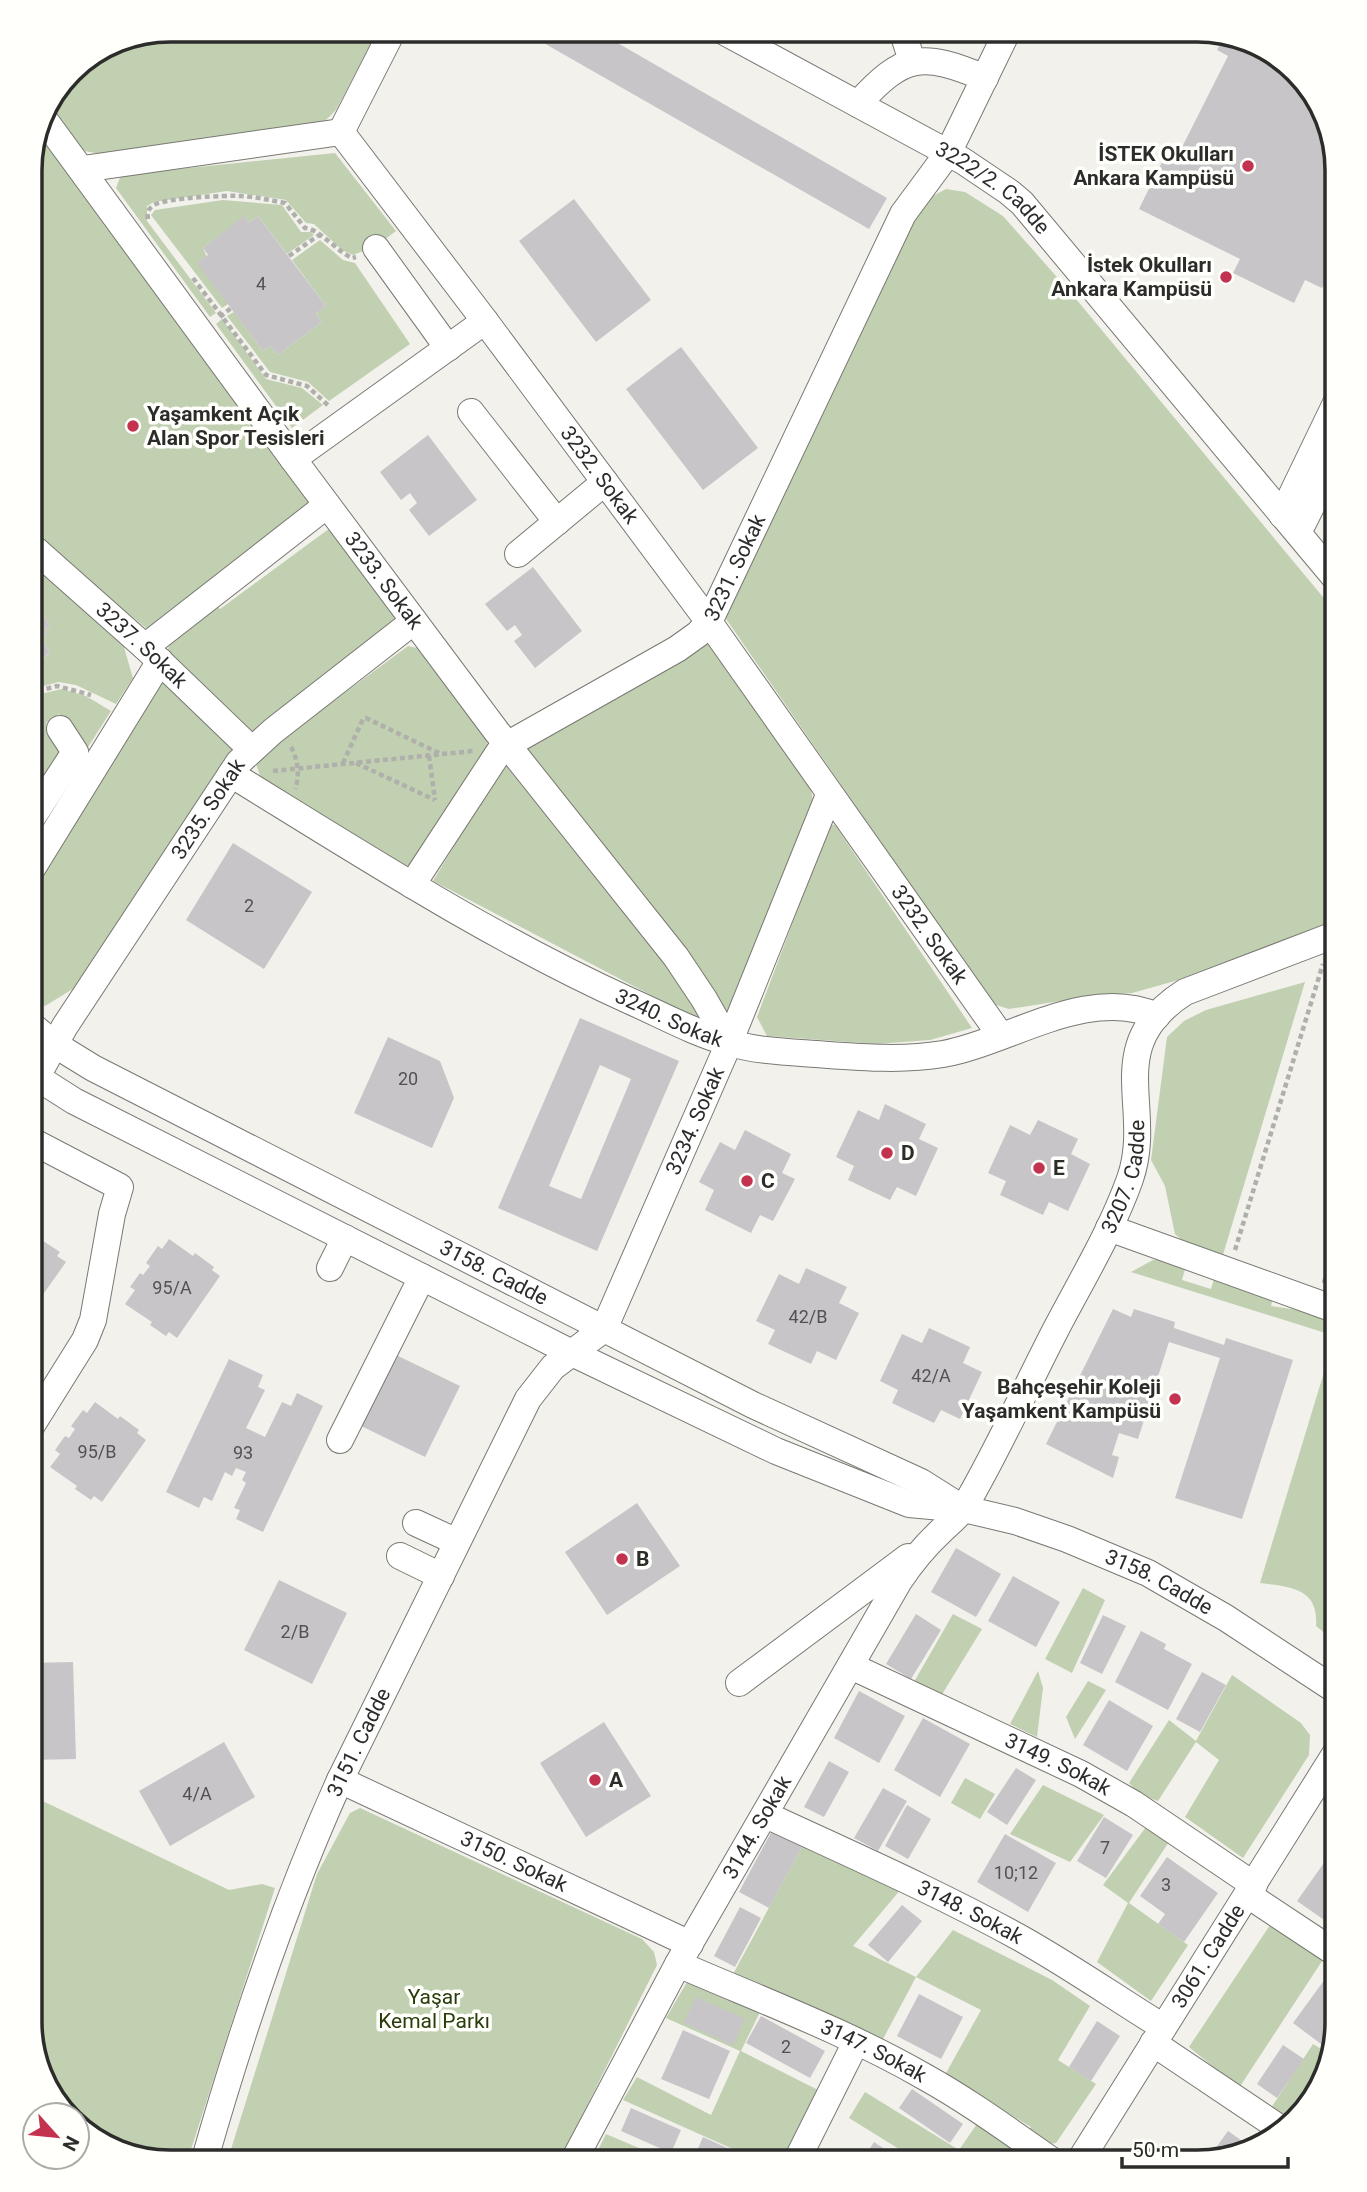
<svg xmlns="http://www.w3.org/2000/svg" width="1367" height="2192" font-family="Roboto,sans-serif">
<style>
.green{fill:#c1d0b1}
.building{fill:#c8c5c9;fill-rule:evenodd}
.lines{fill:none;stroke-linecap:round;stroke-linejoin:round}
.minor-casing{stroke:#797873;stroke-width:28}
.path{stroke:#afafab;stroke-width:4.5;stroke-dasharray:5 3.5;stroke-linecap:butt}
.minor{stroke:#fff;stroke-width:26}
.poi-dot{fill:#c3324e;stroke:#fffffc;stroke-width:2.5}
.labels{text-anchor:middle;stroke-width:7;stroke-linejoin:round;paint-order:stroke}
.number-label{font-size:18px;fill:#535252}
.poi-label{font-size:21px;font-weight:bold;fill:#2c2c2a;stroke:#fffffc;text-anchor:start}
.street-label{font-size:21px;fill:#2c2c2a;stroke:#fffffc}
.park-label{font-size:21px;fill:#293d0a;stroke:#fffffc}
.rim{fill:none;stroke:#2c2c2a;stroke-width:3.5}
</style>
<rect width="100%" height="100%" fill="#f2f1ec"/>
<path class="green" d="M170 30H378L336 110 320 126 107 155 84 151 48 105 71 71 117 40Z
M37 130 315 506 151 632 30 534V162Z
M335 153 396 231 376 246 353 255 342 250 314 224 306 223 286 200 227 191 154 202 147 206V221L216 313 210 317 116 188 121 175Z
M946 189 965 192 1003 216 1071 293 1337 614V920L1200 974 1132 993 1092 996 1009 1009 993 1004 724 616 916 205Z
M223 200 282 205 301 232H311L314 235 287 254 258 216 249 223 244 217 203 248 228 304 222 308 151 215 155 210Z
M320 240 343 260 355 263 410 344 329 401 308 382 270 372 227 316 234 312 263 351 270 346 278 355 322 322 316 314 326 306 292 260Z
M222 319 266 379 302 388 323 405 292 428 216 324Z
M330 528 400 624 254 735 168 651 169 642 216 605 220 609Z
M30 562 123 644 133 678 116 704 76 685 58 682 30 690V662L35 659 37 662 50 653 41 637 47 633 45 629 50 626 30 593Z
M708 640 811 789 813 801 728 1026 708 1025 433 881 502 767 511 763 524 744Z
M408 646 417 648 487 741 488 747 411 870 261 779 256 764 281 740Z
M166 682 235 749 81 984 45 1006 30 995V897L160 684Z
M62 689 86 696 111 711 88 747 59 714 46 723 64 754 30 806V721L36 717 37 708 31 696Z
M830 824 835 825 972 1028 930 1040 876 1044 767 1036 757 1017Z
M1305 982 1222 1258 1184 1242 1175 1234 1165 1186 1151 1160 1167 1037 1184 1021 1206 1010Z
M1174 1258 1187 1262 1182 1280 1211 1289 1216 1272 1274 1293 1271 1306 1326 1314 1337 1317V1643L1316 1626C1319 1588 1290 1587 1260 1583L1335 1336 1131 1272 1153 1260Z
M1083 1588 1105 1600 1072 1673 1045 1659Z
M953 1614 982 1629 941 1696 914 1682Z
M1038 1671 1043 1688 1037 1737 1010 1724Z
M1232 1675 1301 1723 1310 1735 1309 1755 1243 1858 1185 1817 1219 1760 1196 1742 1158 1801 1141 1795 1129 1783 1169 1720 1196 1741Z
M1088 1681 1106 1690 1075 1739 1066 1717Z
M965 1778 995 1794 980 1819 951 1803Z
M1043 1785 1104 1815 1070 1862 1010 1834Z
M30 1795 229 1890 262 1884 275 1888 187 2162H162L93 2139 77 2121V2115H72L44 2084 30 2022Z
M360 1808 642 1939 654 1952 657 1965 559 2162H227L317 1874 350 1813Z
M1149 1823 1172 1837 1129 1903 1188 1945 1151 2001 1097 1962 1128 1903 1103 1885Z
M804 1843 902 1888 853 1946 916 1977 953 1930 1052 1980 1090 2006 1058 2060 1096 2084 1056 2143 1048 2144 1027 2133 1031 2127 945 2075 981 2010 916 1977 882 2041 732 1976Z
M1272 1922 1324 1958 1239 2088 1189 2047Z
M687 1982 761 2010 741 2051 822 2092 788 2162H762L623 2100 637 2077 711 2115 740 2051 666 2018Z
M1313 2044 1328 2053 1314 2099 1288 2122 1269 2111Z
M865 2092 959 2150 979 2121 1039 2162H977L959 2150 950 2162H920L849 2118Z
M606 2134 672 2162H592Z"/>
<path class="building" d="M521 30H595L887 198 869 229Z
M1224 36 1274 53 1323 108 1337 170V259L1322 288 1305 280 1294 303 1233 273 1240 259 1139 209 1165 156 1175 161 1228 56 1217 50Z
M574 199 651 300 596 342 519 241Z
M244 216 249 223 258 216 326 306 316 314 322 322 278 355 270 346 263 351 197 263 208 255 203 248Z
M681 347 758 448 703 490 626 389Z
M428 435 477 500 429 536 409 510 417 503 410 493 401 500 380 472Z
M533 567 582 631 535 668 514 641 522 635 515 625 507 631 485 604Z
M30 593 50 626 45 629 47 633 41 637 50 653 36 662 35 659 30 662Z
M233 843 312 892 264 969 186 920Z
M580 1018 679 1061 597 1251 498 1208ZM600 1065 631 1079 581 1199 549 1186Z
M388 1037 440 1061 454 1098 432 1148 354 1113Z
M885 1104 926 1124 919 1139 938 1148 916 1196 897 1187 890 1200 848 1180 854 1166 836 1157 858 1110 879 1120Z
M1038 1120 1078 1139 1071 1154 1090 1164 1068 1211 1049 1202 1043 1215 1000 1195 1006 1181 988 1173 1010 1125 1030 1135Z
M745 1130 791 1154 782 1173 795 1179 773 1221 760 1215 751 1233 705 1210 714 1190 699 1182 720 1142 735 1150Z
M30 1235 39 1241 40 1239 60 1252 57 1256 66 1262 30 1313Z
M169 1239 193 1256 195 1253 214 1267 212 1270 220 1276 177 1338 169 1332 166 1336 150 1325 152 1322 125 1304 135 1290 130 1287 140 1273 143 1275 150 1266 146 1263 158 1246 162 1249Z
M806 1268 847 1287 839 1303 859 1313 836 1360 817 1351 811 1364 768 1344 775 1330 756 1321 779 1274 799 1284Z
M1113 1309 1131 1317 1134 1309 1175 1322 1174 1328 1224 1345 1226 1338 1293 1360 1242 1519 1175 1498 1220 1358 1169 1342 1138 1439 1119 1433 1112 1455 1119 1457 1113 1478 1046 1444Z
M929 1328 970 1347 963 1363 982 1372 960 1419 941 1410 934 1423 892 1403 898 1390 880 1381 902 1334 922 1343Z
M392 1353 460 1386 425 1457 357 1424Z
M229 1359 263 1375 258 1387 265 1390 246 1428 265 1437 282 1402 291 1406 297 1393 323 1406 263 1532 236 1519 240 1510 234 1508 246 1483 242 1480 246 1472 236 1468 232 1476 225 1472 212 1501 204 1497 199 1508 166 1492Z
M95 1402 118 1419 120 1416 139 1430 137 1433 146 1440 102 1502 94 1496 91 1500 75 1489 77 1486 50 1467 60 1454 55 1450 65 1436 69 1438 75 1429 71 1426 83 1410 87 1413Z
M637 1503 680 1566 607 1615 565 1552Z
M956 1548 1001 1574 976 1617 931 1592Z
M1013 1576 1060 1602 1036 1647 988 1621Z
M279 1580 347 1613 312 1684 244 1650Z
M916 1614 941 1630 911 1679 886 1664Z
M1103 1615 1126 1626 1102 1674 1080 1663Z
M1141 1631 1166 1644 1164 1649 1192 1664 1168 1710 1115 1682Z
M73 1662 76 1759 30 1760V1663Z
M1202 1672 1226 1685 1200 1732 1176 1719Z
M859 1691 905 1716 879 1763 834 1738Z
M1109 1700 1153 1726 1127 1771 1083 1745Z
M923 1718 970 1744 940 1797 894 1770Z
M604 1722 651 1796 586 1837 540 1763Z
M224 1742 255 1797 170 1846 139 1791Z
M829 1761 849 1772 824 1817 804 1807Z
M1016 1768 1036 1780 1007 1825 987 1812Z
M883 1788 907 1801 878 1851 854 1838Z
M907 1805 931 1819 908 1859 885 1846Z
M1104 1817 1133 1835 1106 1878 1077 1861Z
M774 1827 804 1843 769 1908 739 1892Z
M1005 1834 1056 1863 1028 1912 977 1882Z
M1167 1857 1218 1893 1184 1942 1158 1924 1165 1914 1140 1896Z
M1328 1857 1337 1864V1929L1297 1901Z
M902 1905 922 1921 888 1962 868 1945Z
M740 1907 761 1918 735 1967 714 1956Z
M1325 1979 1337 1988V2022L1329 2050 1293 2023Z
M919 1994 963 2017 941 2059 897 2036Z
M696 1997 745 2019 733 2045 684 2023Z
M761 2016 825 2051 810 2078 746 2043Z
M1097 2021 1120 2036 1091 2081 1069 2067Z
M683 2030 730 2051 709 2099 661 2079Z
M1283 2045 1304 2059 1277 2098 1257 2084Z
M912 2089 963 2124 950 2143 899 2108Z
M631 2108 681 2130 671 2153 621 2131Z
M1228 2131 1254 2149 1209 2159 1220 2142Z
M703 2137 758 2162H692Z
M874 2142 904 2162H861Z"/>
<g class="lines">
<defs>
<g id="minor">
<path id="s1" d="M721 30 963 161 1009 192 1022 203 1337 580"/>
<path d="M902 30 912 61"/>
<path d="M858 104C904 53 922 52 985 78"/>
<path id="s2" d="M41 115 293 459 497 732 676 957 704 999 729 1043"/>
<path d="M341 132 393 30"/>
<path id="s3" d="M83 169 341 132 485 321 709 622 1001 1036"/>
<path d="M376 248 448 348"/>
<path d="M471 412 557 522"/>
<path d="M293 459 485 321"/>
<path d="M1282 515 1337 401"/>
<path d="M1298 533 1337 455"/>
<path id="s4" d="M30 545 145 647 252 750"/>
<path d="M518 554 605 482"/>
<path d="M145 647 327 505"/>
<path id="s5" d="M231 774C361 854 491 938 630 1001 662 1015 694 1033 727 1042 755 1051 787 1052 816 1054 858 1057 902 1061 943 1054 1010 1042 1088 985 1157 1016"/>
<path d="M30 821 75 752 60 729"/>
<path d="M30 872 160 661"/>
<path id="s6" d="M412 885 499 752 507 745 677 649 698 634 709 622 903 214 948 153 1008 30"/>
<path id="s7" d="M30 1024 54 1044 93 1068 753 1405 921 1482 959 1506"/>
<path id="s8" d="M30 1073 74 1101 572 1353 776 1451 909 1504 964 1509 1015 1521 1067 1539 1148 1573 1226 1618 1337 1691"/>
<path id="s9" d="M30 1089 65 1026 239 762 273 731 414 621"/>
<path d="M1109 1228 1337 1310"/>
<path d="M330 1268 345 1238"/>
<path d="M30 1428 85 1340 93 1320 112 1214 120 1187 30 1140"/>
<path d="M340 1440 422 1277"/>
<path d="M416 1523 457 1542"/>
<path d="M400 1556 441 1576"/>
<path id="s10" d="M851 1666 1081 1774 1134 1804 1254 1885"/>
<path d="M739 1683 908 1557"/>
<path id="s11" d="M340 1780 690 1944"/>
<path id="s12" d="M766 1815C852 1855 939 1893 1022 1939 1070 1966 1116 1998 1163 2027"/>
<path d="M1248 1895 1337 1954"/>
<path id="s13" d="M678 1964C761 2000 847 2032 925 2077 970 2102 1012 2133 1054 2162"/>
<path d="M1153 2043 1281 2129"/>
<path id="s14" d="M204 2162C241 2032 284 1904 340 1780L528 1399 553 1367 604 1329 729 1043 829 795"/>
<path id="s15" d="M573 2162 678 1964 899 1581C911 1563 924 1547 940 1532 948 1524 959 1516 965 1506 998 1450 1025 1389 1055 1331 1081 1281 1111 1232 1130 1179 1155 1107 1100 1046 1185 992L1337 934"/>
<path d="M796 2162 856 2042"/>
<path id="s16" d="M1079 2162 1337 1751"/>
</g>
</defs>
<use href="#minor" class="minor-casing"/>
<path class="path" d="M148 219C147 212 148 209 154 205 165 198 226 195 241 196 256 197 270 200 285 203L305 228C318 228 338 252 352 258L356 257
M289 256 319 235
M193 278 266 375 307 386 330 407
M220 317 231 308
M30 693 57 686 91 695
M291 747C298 759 300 776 295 789
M429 756 435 800
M343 763 363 719 366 718 441 754
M356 763 435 800
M273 771 473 751
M1235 1250 1323 964
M1324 1283 1337 1233"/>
<use href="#minor" class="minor"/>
</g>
<g class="poi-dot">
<circle cx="1248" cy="166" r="7"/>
<circle cx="1226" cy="277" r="7"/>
<circle cx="133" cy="426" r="7"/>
<circle cx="887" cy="1153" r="7"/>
<circle cx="1039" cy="1168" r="7"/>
<circle cx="747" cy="1181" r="7"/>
<circle cx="1175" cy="1399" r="7"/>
<circle cx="622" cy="1559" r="7"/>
<circle cx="595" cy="1780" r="7"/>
</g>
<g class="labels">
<g class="number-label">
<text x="261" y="290">4</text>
<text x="249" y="912">2</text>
<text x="408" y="1085">20</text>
<text x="172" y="1294">95/A</text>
<text x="808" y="1323">42/B</text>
<text x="931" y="1382">42/A</text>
<text x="97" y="1458">95/B</text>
<text x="243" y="1459">93</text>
<text x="295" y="1638">2/B</text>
<text x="197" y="1800">4/A</text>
<text x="1105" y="1854">7</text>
<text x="1016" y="1879">10;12</text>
<text x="1166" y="1891">3</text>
<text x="786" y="2053">2</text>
</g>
<g class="poi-label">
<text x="1234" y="161" text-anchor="end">İSTEK Okulları<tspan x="1234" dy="24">Ankara Kampüsü</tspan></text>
<text x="1212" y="272" text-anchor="end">İstek Okulları<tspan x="1212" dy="24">Ankara Kampüsü</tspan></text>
<text x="147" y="421">Yaşamkent Açık<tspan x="147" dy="24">Alan Spor Tesisleri</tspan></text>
<text x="901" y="1160">D</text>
<text x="1053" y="1175">E</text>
<text x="761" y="1188">C</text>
<text x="1161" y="1394" text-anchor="end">Bahçeşehir Koleji<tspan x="1161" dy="24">Yaşamkent Kampüsü</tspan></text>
<text x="636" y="1566">B</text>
<text x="609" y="1787">A</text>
</g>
<g class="street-label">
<text dy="7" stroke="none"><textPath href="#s1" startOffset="315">3222/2. Cadde</textPath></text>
<text dy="7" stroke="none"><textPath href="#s3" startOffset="690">3232. Sokak</textPath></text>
<text dy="7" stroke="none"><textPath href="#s6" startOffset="467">3231. Sokak</textPath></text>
<text dy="7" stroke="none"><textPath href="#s2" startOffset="578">3233. Sokak</textPath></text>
<text dy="7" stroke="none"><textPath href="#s4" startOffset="150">3237. Sokak</textPath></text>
<text dy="7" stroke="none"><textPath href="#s9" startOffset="332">3235. Sokak</textPath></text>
<text dy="7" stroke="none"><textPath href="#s3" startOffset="1256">3232. Sokak</textPath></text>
<text dy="7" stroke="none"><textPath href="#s5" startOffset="502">3240. Sokak</textPath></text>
<text dy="7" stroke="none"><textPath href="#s14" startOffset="1162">3234. Sokak</textPath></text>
<text dy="7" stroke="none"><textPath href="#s15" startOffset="1134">3207. Cadde</textPath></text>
<text dy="7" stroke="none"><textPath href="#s7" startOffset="527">3158. Cadde</textPath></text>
<text dy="7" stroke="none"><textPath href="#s8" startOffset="1244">3158. Cadde</textPath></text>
<text dy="7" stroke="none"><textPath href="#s14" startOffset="448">3151. Cadde</textPath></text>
<text dy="7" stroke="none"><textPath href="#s10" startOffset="229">3149. Sokak</textPath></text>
<text dy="7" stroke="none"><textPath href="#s15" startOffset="382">3144. Sokak</textPath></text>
<text dy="7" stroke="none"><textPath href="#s11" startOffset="192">3150. Sokak</textPath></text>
<text dy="7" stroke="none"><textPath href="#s12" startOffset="226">3148. Sokak</textPath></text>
<text dy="7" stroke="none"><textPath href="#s16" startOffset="243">3061. Cadde</textPath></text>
<text dy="7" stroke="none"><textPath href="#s13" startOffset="214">3147. Sokak</textPath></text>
</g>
<g class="park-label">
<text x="434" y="2004">Yaşar<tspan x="434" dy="24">Kemal Parkı</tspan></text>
</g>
</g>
<path d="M0 0H1367V2192H0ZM170 42H1197A128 128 0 0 1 1325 170V2022A128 128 0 0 1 1197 2150H170A128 128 0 0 1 42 2022V170A128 128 0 0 1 170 42Z" fill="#fffffc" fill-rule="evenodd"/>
<path class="rim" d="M170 42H1197A128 128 0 0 1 1325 170V2022A128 128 0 0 1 1197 2150H170A128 128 0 0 1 42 2022V170A128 128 0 0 1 170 42Z"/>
<g transform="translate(56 2136) rotate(117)"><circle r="33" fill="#fffffc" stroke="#ababa8" stroke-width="2"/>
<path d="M0-5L12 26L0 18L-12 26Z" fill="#c3324e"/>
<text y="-10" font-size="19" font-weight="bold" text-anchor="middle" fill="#2c2c2a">N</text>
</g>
<path d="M1122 2157v10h166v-10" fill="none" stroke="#2c2c2a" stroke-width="3.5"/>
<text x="1132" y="2157" font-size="21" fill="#2c2c2a" stroke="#fffffc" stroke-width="5" paint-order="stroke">50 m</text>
</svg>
